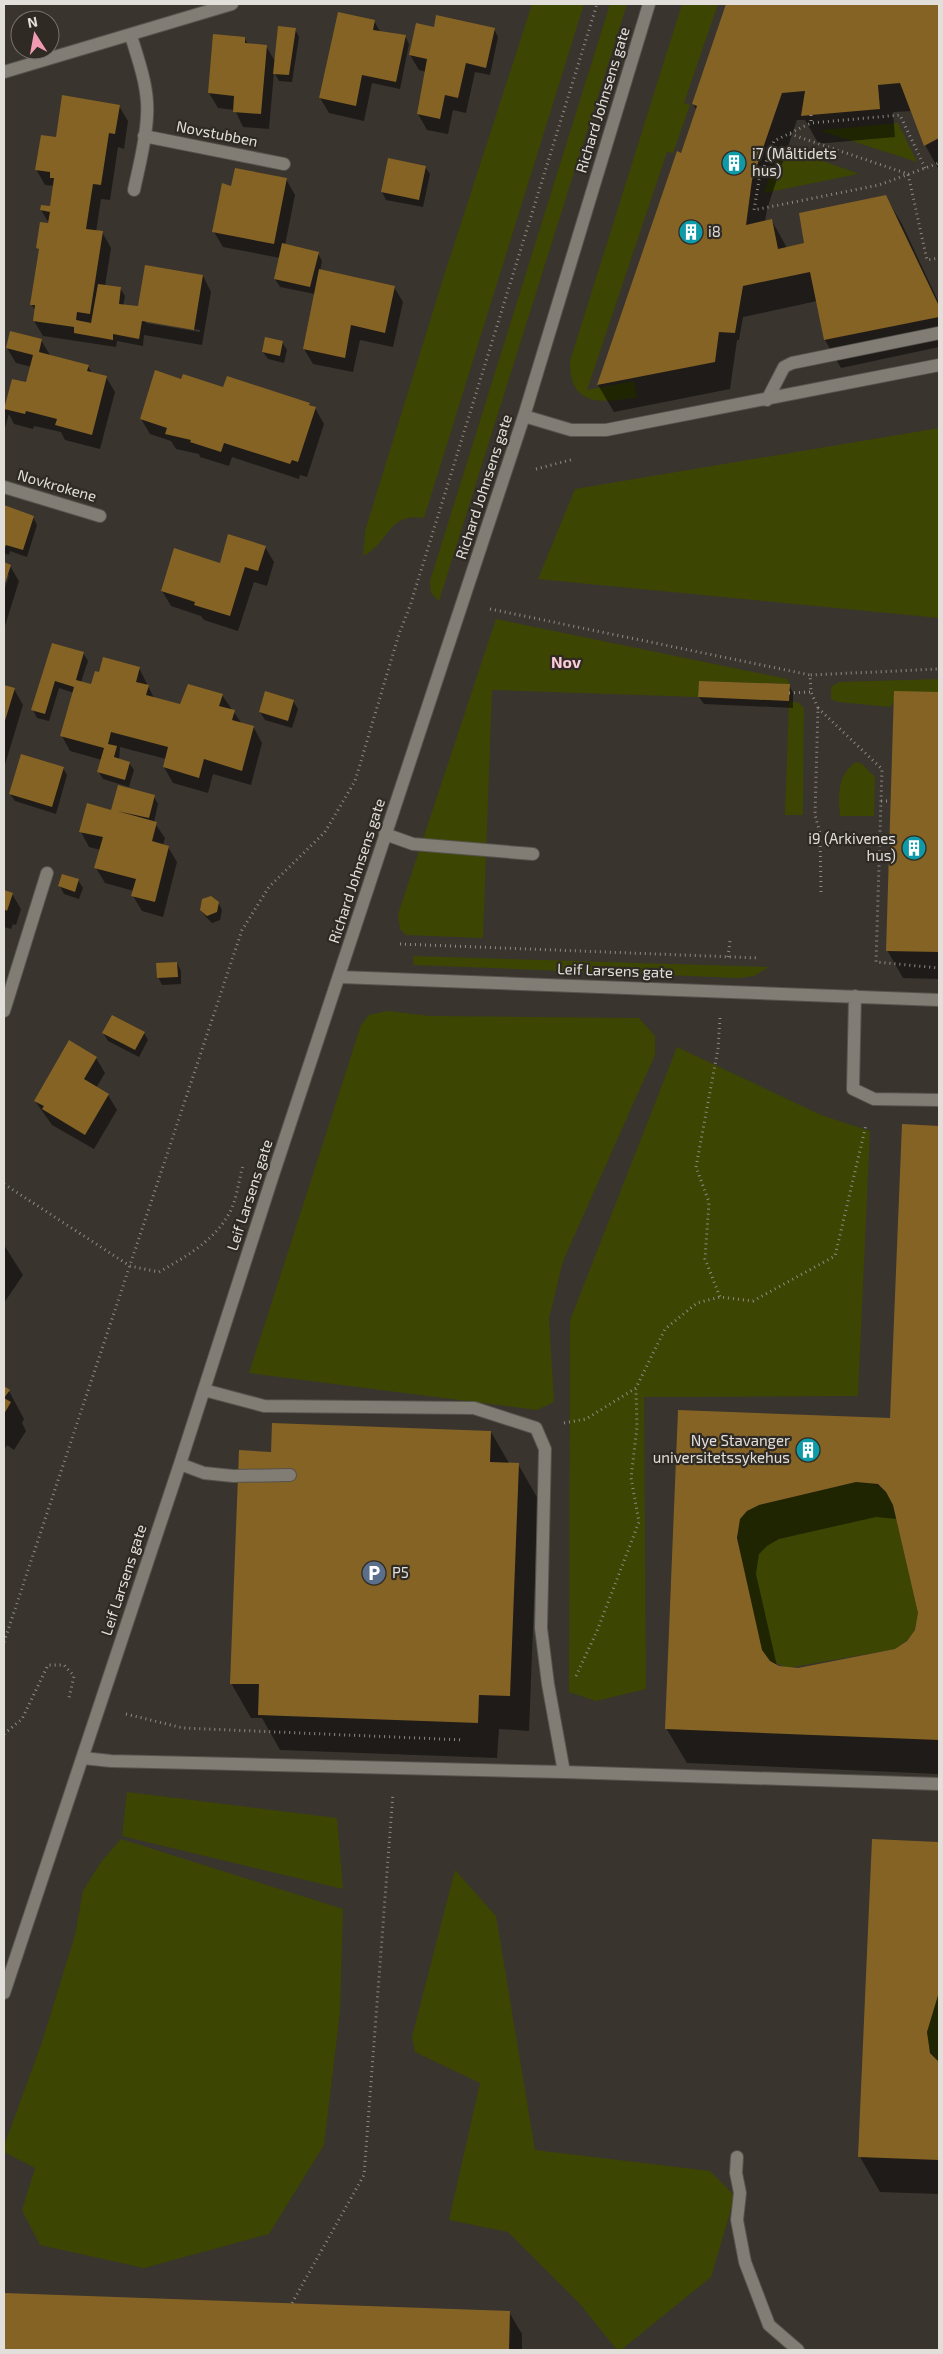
<svg xmlns="http://www.w3.org/2000/svg" width="943" height="2354" font-family="'Exo 2',sans-serif">
<style>
.green{fill:#3c4602}
.shadow{fill:#0007;fill-rule:evenodd}
.building{fill:#856324;fill-rule:evenodd}
.lines{fill:none;stroke-linecap:round;stroke-linejoin:round}
.minor-casing{stroke:#56534d;stroke-width:14}
.path{stroke:#8e8a85;stroke-width:3;stroke-dasharray:1 4;stroke-linecap:butt}
.minor{stroke:#817c74;stroke-width:12}
.labels{text-anchor:middle;stroke-width:4.5;stroke-linejoin:round;paint-order:stroke}
.street-label{font-size:15px;fill:#e2dfdb;stroke:#2f2a24}
.poi-label{font-size:15px;fill:#e2dfdb;stroke:#2f2a24;text-anchor:start}
.neighbourhood-label{font-size:16px;font-weight:bold;fill:#fccad8;stroke:#2f2a24}
</style>
<rect width="100%" height="100%" fill="#39342e"/>
<path class="green" d="M532 4H584L424 518C387 512 389 544 363 556L365 531 442 282Z
M610 4H627L439 601 431 593 430 581Z
M682 4H718L684 103 690 105 673 153 667 152 587 390 634 381 637 397C604 403 569 408 570 361Z
M898 123 917 162 821 131 823 130Z
M780 146 857 173 858 174 764 193Z
M939 428V618L538 579 575 489Z
M496 619 787 679 790 684 699 681 698 697 492 690 483 938 406 935 400 929 398 914Z
M939 679V704L892 703 891 707 838 702 831 699V687L839 682Z
M789 701 799 703 804 708 803 815H785Z
M856 762 862 764 875 777 874 816H840C838 795 837 775 856 762Z
M413 956 769 967 754 976 739 978 414 965Z
M388 1011 430 1016 639 1018 655 1036V1055L563 1261 549 1318 554 1402 537 1410 249 1373 361 1025 369 1015Z
M677 1047 821 1115 870 1131 858 1396 644 1397 646 1689 596 1701 569 1692 570 1320Z
M856 1482C878 1483 883 1485 893 1505L918 1613C918 1631 909 1640 895 1649L788 1668 770 1661 762 1650C757 1626 730 1535 741 1518 745 1511 752 1508 759 1505Z
M127 1792 337 1818 343 1889 122 1836Z
M121 1839 343 1909 340 2012 324 2145 269 2234 144 2268 40 2245 22 2210 35 2168 4 2152V2146L42 2042 75 1935 83 1891 101 1862Z
M455 1870 496 1916 535 2150 710 2171 735 2196 711 2277 621 2350H617L580 2304 508 2232 449 2220 480 2083 415 2052 412 2037Z
M939 1992V2062C917 2040 931 2017 939 1992Z"/>
<path class="shadow" d="M727 4H939V170L925 145 912 111 893 112 895 137 827 143H818L805 120H797L767 209 765 222 772 221 787 248 806 244 886 197 902 224 939 303V347L841 368 825 340 817 301 743 317 739 340H737L730 389 614 412 598 385 677 153 682 155 697 111 693 104Z
M374 21 381 33 405 36 409 44 400 89 372 83 364 121 329 113 320 98Z
M295 29 299 37 292 82 279 81 274 72 269 129 243 127 235 110 218 108 209 93 245 39 248 44 266 46 276 63Z
M435 29H494L498 37 490 75 475 72 466 113 453 110 448 134 427 130 418 114 426 72 419 70 410 55Z
M119 106 128 121 124 149 118 147 110 200 101 199 96 232H102L111 248 105 286 120 288 125 296 123 306 138 308 203 276 211 292 202 345 144 335 143 346 117 341 116 347 83 342 43 336 34 321 35 311 32 305 40 252 38 248 50 225 41 210 51 208 55 186 45 185 36 169 57 138ZM146 321 200 330V332L146 323Z
M425 167 430 174 423 207 386 200 382 192Z
M286 179 295 195 285 245 318 253 322 261 320 271 394 287 403 302 393 347 360 340 353 372 313 364 304 349 315 294 280 287 275 279 280 258 223 247 214 232 232 187Z
M41 340 50 355 88 366 92 373 106 377 115 392 100 449 65 440 61 432 34 426 33 429 14 424 9 414 4 431V404L6 407 27 384 32 367 16 363 7 348Z
M282 342 287 350 284 363 268 359 263 352Z
M182 380 309 404 315 408 324 424 307 477 300 475 299 479 232 457 229 466 200 457 199 454 176 449 171 441 150 434 141 419Z
M4 507 33 517 37 525 27 557 10 551 9 555 4 553Z
M265 547 274 562 267 586 254 582 238 631 204 620 201 616 171 606 162 591 220 564Z
M4 564 10 566 19 581 4 629V591L9 575H6L4 583Z
M53 644 83 653 88 661 81 682 92 686 139 668 154 698 181 705 222 695 242 724 254 728 262 743 251 785 213 774 208 793 173 783 164 767 166 759 120 747 119 760 129 763 134 770 129 787 103 779 98 771 102 760 70 751 62 736 74 693 59 688 49 721 37 718 33 710Z
M789 685 793 693V708L704 704 699 697Z
M4 686 14 689 23 705 4 768Z
M896 692 939 694V979L903 978 887 950Z
M293 701 298 709 292 728 265 720 260 712Z
M63 768 67 775 56 814 15 801 10 794Z
M154 797 158 804 154 822 165 838 163 845 168 847 177 862 163 917 142 911 133 896 134 891 105 883 96 868 101 850 89 847 81 832 114 812Z
M78 880 83 888 79 899 64 894 60 886Z
M4 892 12 894 21 909 16 925 13 924 11 929 4 927Z
M218 902 222 910 220 920 212 923 206 917 201 910Z
M177 963 181 971V984L162 985 158 977Z
M103 1033H144L148 1040 139 1057 108 1041Z
M96 1058 105 1073 96 1088 108 1095 117 1110 94 1149 52 1125 35 1101Z
M904 1125 939 1127V1774L687 1763 666 1728 680 1411 891 1420ZM876 1517 897 1519 919 1613 916 1631 908 1642 896 1650 798 1669 787 1670 777 1666 756 1574 759 1554 767 1546 779 1539Z
M4 1245 23 1275 4 1303Z
M4 1388 9 1391 24 1419 22 1423 26 1431 14 1450 7 1445 4 1450Z
M491 1432 509 1463 518 1464 538 1499 529 1731 499 1729 497 1758 280 1750 262 1718H251L231 1683 272 1453Z
M873 1841 939 1843V2194L880 2192 860 2157Z
M4 2295 509 2312 522 2334V2350H4Z"/>
<path class="building" d="M726 4H939V138L924 146 900 83 878 85 880 109 811 115 801 116 805 91 782 93 752 180 746 225 772 219 778 249 804 243 799 213 886 195 939 306V317L824 340 810 272 743 286 735 333 719 332 715 362 597 385 677 151 681 153 697 106 692 104Z
M338 12 375 20 373 30 406 35 396 82 362 75 356 106 319 98Z
M436 15 495 28 486 68 466 63 458 98 445 95 440 119 417 114 427 59 409 55 416 23 434 27Z
M278 26 296 28 289 75 273 74Z
M213 34 245 37V43L267 45 261 114 233 112 234 96 208 93Z
M62 95 120 105 115 134 109 133 101 185 93 184 86 229 103 231 90 314 77 312 76 320 91 323 98 284 121 287 119 304 138 306 145 265 203 275 194 330 142 321 139 339 113 334V340L74 333V327L33 321 35 305H30L39 249 36 248 40 222 48 223 50 212 40 210 41 205 50 206 54 178H50V172L35 170 41 135 56 137Z
M388 158 426 166 419 200 381 192Z
M235 168 287 178 274 244 212 232 222 183 231 186Z
M282 243 319 252 310 287 274 279Z
M319 269 395 286 385 333 351 325 345 358 303 349Z
M10 331 42 339 39 352 89 365 87 371 107 376 92 435 55 425 57 419 26 411 25 414 4 409 12 379 26 382 33 355 6 348Z
M265 337 283 341 280 356 262 352Z
M155 370 181 379 183 374 223 387 227 376 310 403 309 405 316 407 298 462 292 460 290 464 224 443 221 452 190 442 191 440 165 434 167 428 140 419Z
M4 505 34 516 23 550 6 545 4 549Z
M228 534 266 546 258 571 245 567 230 616 194 605 195 602 161 591 174 548 220 563Z
M4 562 11 565 4 586Z
M52 643 84 652 76 680 91 684 95 671 99 672 103 657 140 667 136 682 149 685 146 695 180 704 188 684 223 694 219 706 235 710 232 720 254 726 242 771 204 759 199 778 163 767 168 747 111 732 108 744 117 746 114 757 130 762 125 780 97 772 104 748 60 736 74 687 55 681 45 714 31 710Z
M699 681 790 684 789 701 698 697Z
M4 685 15 688 4 724Z
M265 691 294 700 288 721 259 712Z
M894 691 939 692V952L886 951Z
M21 754 64 767 52 807 9 794Z
M118 785 155 795 149 818 117 811 157 822 152 841 169 846 155 902 131 896 136 879 94 868 103 837 79 832 87 803 111 810Z
M62 874 79 879 75 892 58 886Z
M4 890 13 893 7 911 4 909Z
M211 896 219 902 217 912 207 916 200 910 202 899Z
M177 962 178 977 157 978 156 963Z
M112 1015 145 1032 135 1050 102 1033Z
M69 1040 97 1057 84 1079 109 1094 85 1135 42 1109 44 1106 34 1101Z
M902 1124 939 1126V1740L665 1729 678 1410 890 1418ZM856 1482 878 1484 886 1492 893 1505 918 1613 915 1630 907 1641 895 1649 798 1668 779 1666 770 1661 762 1650 737 1538 740 1519 747 1511 759 1505Z
M4 1386 10 1390 4 1398 11 1402 4 1414Z
M272 1423 491 1431 490 1462 519 1463 510 1696 479 1695 478 1723 258 1715 259 1684H230L239 1450 271 1452Z
M872 1839 939 1842V1992L927 2032 930 2053 939 2062V2160L858 2157Z
M4 2293 510 2311 509 2350H4Z"/>
<g class="lines">
<defs>
<path id="minor" d="M131 36C139 62 149 89 147 116 146 141 139 166 134 190
M4 72 232 4
M144 136 284 164
M767 400 784 367 792 363 939 333
M524 416 571 430H606L939 365
M4 487 100 516
M385 834 413 844 533 854
M340 977 939 1000
M855 996 853 1089 874 1099 939 1100
M4 1011 47 873
M204 1390 264 1406 474 1408 536 1428 545 1449 541 1628 548 1684 564 1772
M180 1464 204 1473 233 1476 290 1475
M83 1758 111 1761 564 1772 939 1784
M4 1993 180 1464 273 1175 524 416 649 4
M737 2157 736 2173 740 2193 737 2220 745 2262 769 2325 798 2350"/>
</defs>
<use href="#minor" class="minor-casing"/>
<path class="path" d="M811 115V123
M790 134 908 174 927 260 939 258
M925 168 900 115 811 123 774 141 759 180 754 210 879 185 939 163
M536 469 574 459
M490 609 810 675
M789 693 811 692
M818 708 882 769 876 962 939 968
M881 801H891
M821 892 820 833 815 815 818 708 811 692 810 675 939 669
M400 944 759 958
M728 957 730 941
M720 1018 718 1049 696 1167 709 1202 705 1259 720 1297
M4 1184 130 1266 159 1272C187 1256 216 1240 231 1210 237 1197 239 1180 243 1165
M564 1423 586 1419 636 1388 665 1329 697 1303 720 1297 753 1301 835 1256 866 1125
M4 1642 242 930 269 887 325 832 355 781 399 634 410 606 597 4
M576 1676 597 1631 639 1522 631 1478 637 1427 636 1389
M126 1714 183 1728 464 1740
M4 1734 22 1719 48 1665H64L74 1676 69 1698
M292 2303 364 2175 393 1793"/>
<use href="#minor" class="minor"/>
</g>
<defs>
<symbol id="building-disc" viewBox="-11 -11 22 22"><circle r="9.5" fill="#0f9aa8" stroke="#2f2a24"/><path d="M-4-6H4V6H1V3H-1V6H-4ZM-2.5-4.3h1.7v1.8h-1.7ZM.8-4.3h1.7v1.8H.8ZM-2.5-1h1.7V.8h-1.7ZM.8-1h1.7V.8H.8Z" fill="#fff"/></symbol>
<symbol id="parking-disc" viewBox="-11 -11 22 22"><circle r="9.5" fill="#5c6f8a" stroke="#2f2a24"/><path d="M-3.5-5.5H1a3.5 3.5 0 0 1 0 7H-1V5.5H-3.5ZM-1-3.4V-.6H.8a1.4 1.4 0 0 0 0-2.8Z" fill="#fff"/></symbol>
</defs>
<g fill-rule="evenodd">
<use href="#building-disc" x="720" y="149" width="28" height="28"/>
<use href="#building-disc" x="677" y="218" width="28" height="28"/>
<use href="#building-disc" x="900" y="834" width="28" height="28"/>
<use href="#building-disc" x="794" y="1436" width="28" height="28"/>
<use href="#parking-disc" x="360" y="1559" width="28" height="28"/>
</g>
<g class="labels">
<g class="street-label">
<text transform="translate(603 100) rotate(-73)" y="5">Richard Johnsens gate</text>
<text transform="translate(217 134) rotate(11)" y="5">Novstubben</text>
<text transform="translate(57 486) rotate(16)" y="5">Novkrokene</text>
<text transform="translate(484 487) rotate(-72)" y="5">Richard Johnsens gate</text>
<text transform="translate(357 871) rotate(-72)" y="5">Richard Johnsens gate</text>
<text transform="translate(615 971) rotate(2)" y="5">Leif Larsens gate</text>
<text transform="translate(250 1195) rotate(-72)" y="5">Leif Larsens gate</text>
<text transform="translate(124 1580) rotate(-72)" y="5">Leif Larsens gate</text>
</g>
<g class="poi-label">
<text x="752" y="159">i7 (Måltidets<tspan x="752" dy="17">hus)</tspan></text>
<text x="708" y="237">i8</text>
<text x="896" y="844" text-anchor="end">i9 (Arkivenes<tspan x="896" dy="17">hus)</tspan></text>
<text x="790" y="1446" text-anchor="end">Nye Stavanger<tspan x="790" dy="17">universitetssykehus</tspan></text>
<text x="392" y="1578">P5</text>
</g>
<g class="neighbourhood-label">
<text x="566" y="668">Nov</text>
</g>
</g>
<rect width="943" height="2354" fill="none" stroke="#e2dfdb" stroke-width="10"/>
<g transform="translate(35 35) rotate(349)"><circle r="24" fill="#2f2a24" stroke="#77726d"/>
<path d="M0-4L9 19L0 12L-9 19Z" fill="#f09ab4"/>
<text y="-8" font-size="14" font-weight="bold" text-anchor="middle" fill="#e2dfdb">N</text>
</g>
</svg>
